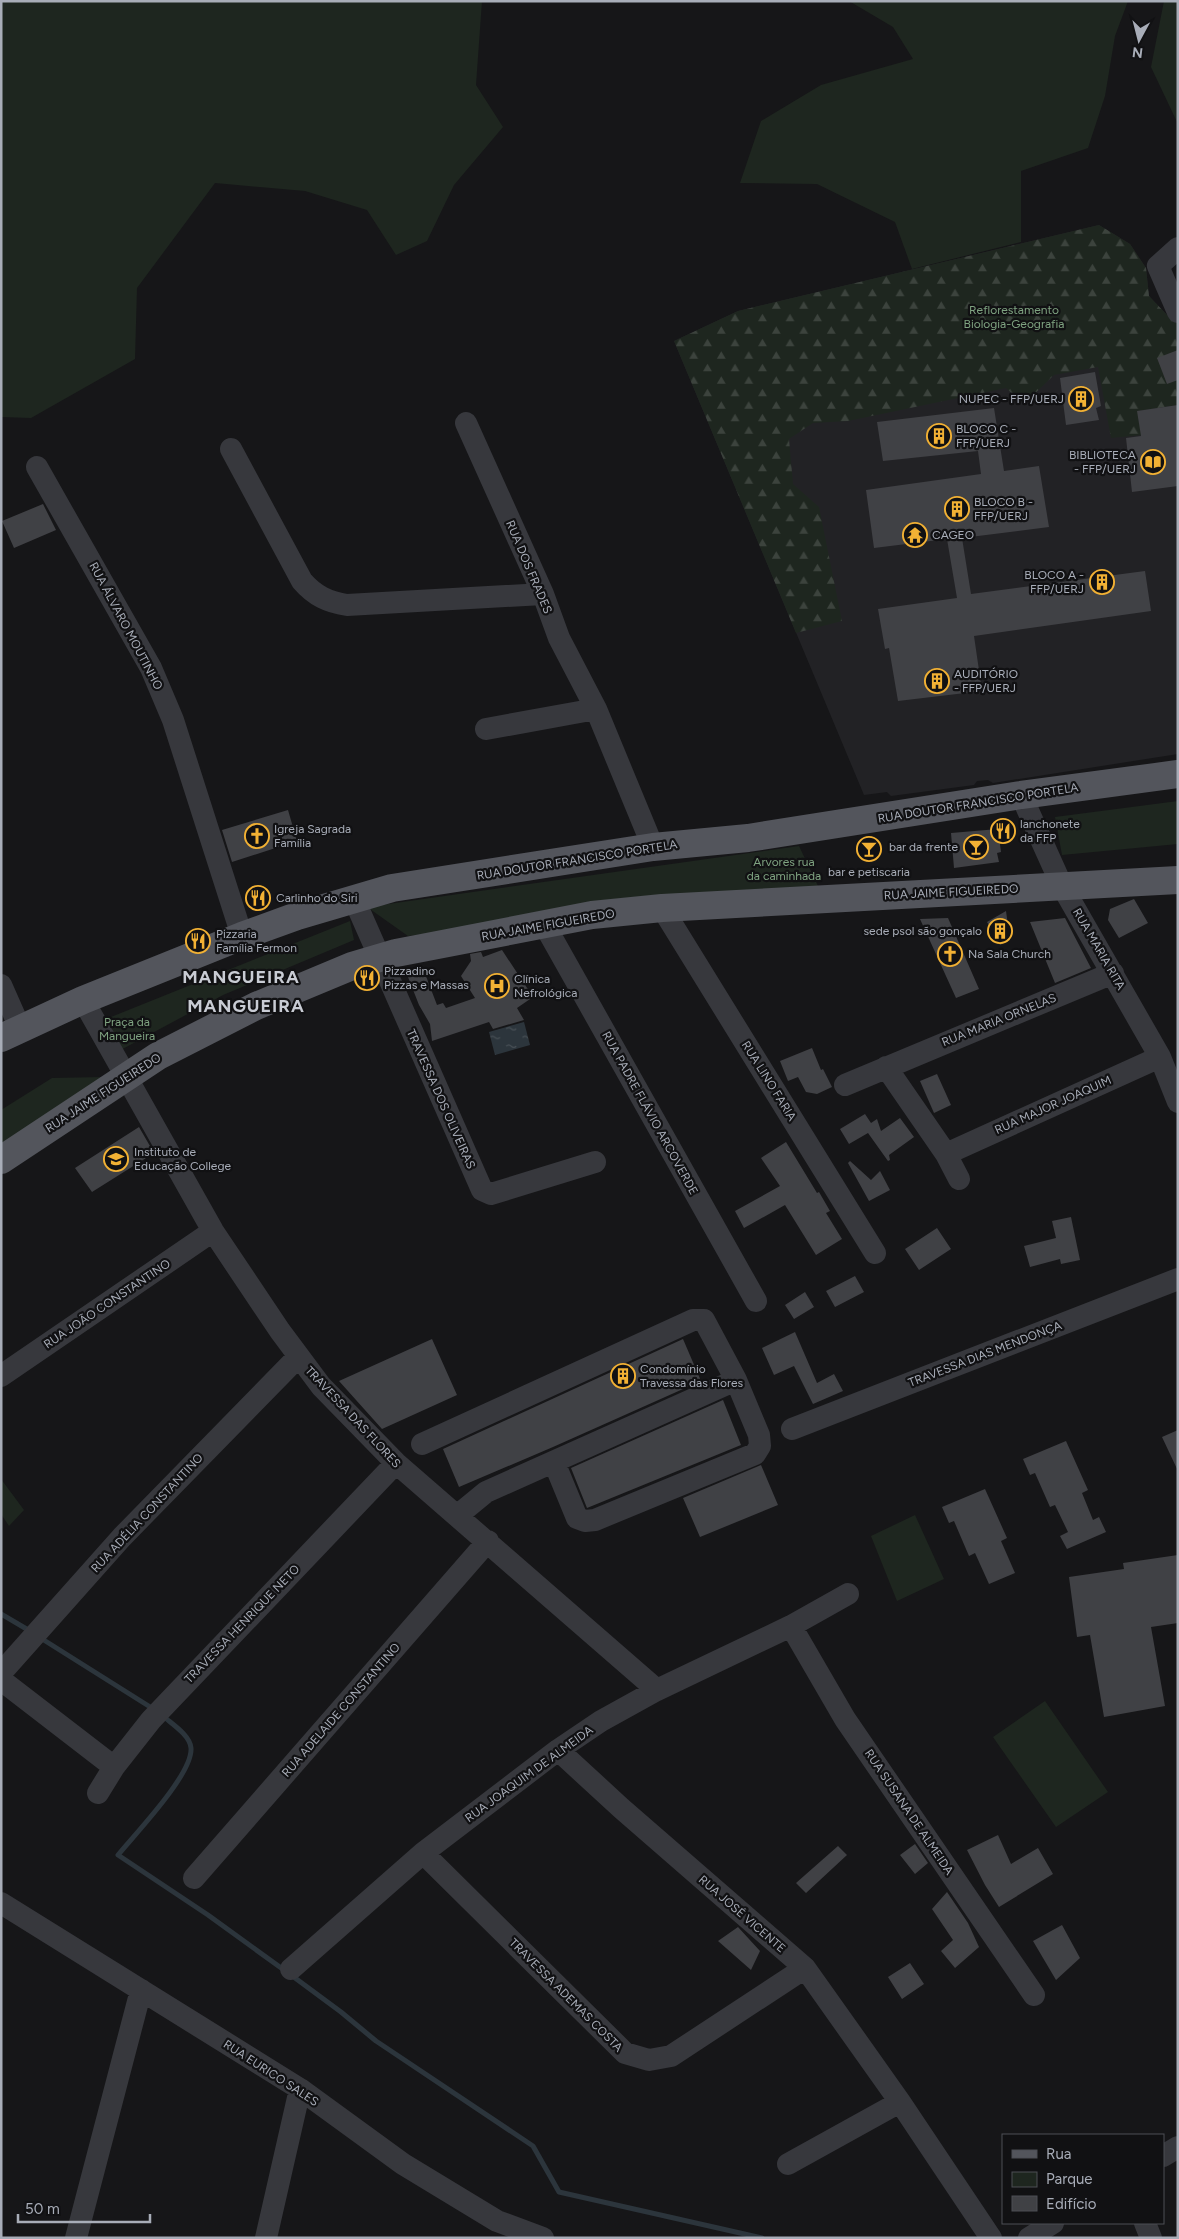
<svg xmlns="http://www.w3.org/2000/svg" width="1179" height="2239" font-family="Figtree,sans-serif">
<style>
.built{fill:#222225}
.green{fill:#1e261f}
.forest{fill:url(#forest-firs)}
.water{fill:url(#water-ripples)}
.lines{fill:none;stroke-linecap:round;stroke-linejoin:round}
.stream{stroke:#2c353c;stroke-width:5}
.building{fill:#404145}
.minor{stroke:#37383d;stroke-width:22}
.major{stroke:#53555c;stroke-width:28}
.labels{text-anchor:middle;stroke-width:4.5;stroke-linejoin:round;paint-order:stroke}
.park-label{font-size:12px;fill:#7fa381;stroke:#111113}
.poi-label{font-size:12px;fill:#a8adb8;stroke:#111113;text-anchor:start}
.street-label{font-size:12px;fill:#a8adb8;stroke:#111113}
.district-label{font-size:18px;font-weight:bold;letter-spacing:1px;fill:#c9ccd4;stroke:#111113}
</style>
<defs>
<pattern id="forest-firs" width="22" height="20" patternUnits="userSpaceOnUse" patternTransform="scale(1.25)"><rect width="22" height="20" fill="#1e261f"/><path d="M5 1l3.5 6h-7zM16 11l3.5 6h-7z" fill="#3c433d"/></pattern>
<pattern id="water-ripples" width="26" height="14" patternUnits="userSpaceOnUse" patternTransform="scale(1.25)"><rect width="26" height="14" fill="#2c353c"/><path d="M2 4q2-2 4 0t4 0M15 11q2-2 4 0t4 0" fill="none" stroke="#485056"/></pattern>
</defs>
<rect width="100%" height="100%" fill="#161618"/>
<path class="built" d="M1099 225 1130 244 1146 268 1149 296 1168 316 1178 320V754L993 783 988 780 977 781 974 785 891 796 887 792 864 795 674 341 738 311Z"/>
<path class="green" d="M1 1H482L476 85 503 127 454 185 427 241 396 255 367 210 305 191 215 183 137 288 135 359 31 418 1 417Z
M849 1H1128L1115 36 1105 96 1088 148 1021 171V242L912 269 895 222 817 184 740 183 761 121 821 85 913 59 893 27Z
M1164 1H1178V124L1151 67Z
M1178 801V844L1062 855 1055 817Z
M799 846 818 886 408 936 367 907Z
M350 921 354 940 223 995 117 1052 101 1021Z
M104 1077 1 1146V1110L52 1078Z
M1 1479 24 1510 9 1526 1 1514Z
M915 1515 944 1579 897 1601 871 1536Z
M1045 1701 1108 1792 1056 1827 993 1737Z"/>
<path class="forest" d="M1099 225 1130 244 1146 268 1149 296 1168 316 1178 320V405L1138 411 1142 435 1111 438 1098 367 1054 375 1024 404 1006 388 848 421 813 423 789 439 793 484 819 507 842 621 796 633 674 341 738 311Z"/>
<path class="water" d="M524 1022 530 1045 495 1055 489 1032Z"/>
<g class="lines">
<path class="stream" d="M1 1614 30 1631
M39 1637 155 1710
M163 1716C172 1724 190 1735 191 1748 193 1774 135 1834 118 1855L208 1915 284 1970
M291 1975 341 2012 376 2041 533 2146 559 2192 762 2238"/>
</g>
<path class="building" d="M1178 350V380L1167 384 1157 358Z
M1095 372 1101 406 1096 408 1099 420 1066 425 1060 378Z
M1178 405V486L1132 492 1126 438 1141 436 1137 411Z
M994 408 1004 471 1039 466 1049 527 962 538 971 594 1145 571 1151 611 974 636 982 691 898 701 889 648 885 649 878 609 957 598 947 539 874 548 866 490 981 474 978 451 883 461 877 422Z
M43 504 56 530 14 548 2 521Z
M288 810 297 841 232 862 222 830Z
M998 829 1001 852 997 853 999 862 954 868 951 833Z
M1134 899 1148 923 1119 938 1108 920 1110 909Z
M1006 911 1010 940 1000 945 987 922Z
M948 918 979 989 956 998 920 919Z
M1065 918 1091 968 1055 983 1030 922Z
M502 950 533 997 517 1008 524 1020 493 1029 489 1022 432 1041 430 1024 419 1005 408 977 424 971 437 1005 443 1003 446 1008 475 998 461 976 471 961 470 954 481 952 483 957Z
M812 1048 821 1070 823 1069 832 1087 817 1094 806 1092 798 1077 788 1081 780 1061Z
M937 1074 951 1105 934 1113 920 1081Z
M865 1114 871 1123 877 1119 881 1131 900 1118 914 1137 889 1155 890 1160 888 1161 868 1133 849 1144 840 1129Z
M139 1127 154 1153 92 1192 75 1168Z
M786 1142 817 1193 819 1192 830 1211 826 1213 842 1239 816 1255 785 1205 744 1228 735 1211 780 1186 761 1158Z
M850 1161 871 1180 880 1171 890 1190 869 1201 848 1163Z
M1071 1217 1080 1260 1061 1264 1060 1259 1030 1267 1024 1246 1056 1238 1052 1221Z
M937 1228 951 1249 919 1270 905 1249Z
M855 1276 864 1292 835 1307 826 1291Z
M805 1292 814 1307 794 1319 785 1305Z
M795 1332 817 1383 834 1374 843 1391 813 1404 794 1366 774 1375 762 1348Z
M432 1339 457 1395 382 1429 339 1381Z
M683 1339 701 1381 553 1447 459 1487 443 1449Z
M723 1400 741 1445 587 1508 571 1468Z
M1178 1430V1471L1162 1437Z
M1066 1441 1088 1490 1082 1493 1093 1520 1099 1517 1106 1532 1067 1549 1060 1536 1068 1532 1055 1505 1050 1507 1035 1473 1030 1475 1023 1459Z
M761 1465 778 1505 700 1537 683 1498Z
M985 1489 1007 1538 1001 1541 1015 1573 989 1584 975 1553 969 1556 954 1521 949 1523 942 1507Z
M1178 1555V1623L1151 1627 1165 1706 1104 1717 1090 1635 1077 1637 1069 1577 1124 1569 1123 1563Z
M998 1835 1011 1864 1038 1848 1053 1874 999 1907 985 1885 967 1850Z
M915 1844 928 1863 915 1874 900 1855Z
M838 1846 847 1855 806 1893 796 1883Z
M947 1892 968 1923 979 1947 955 1968 941 1951 953 1940 932 1909Z
M1062 1925 1080 1958 1056 1980 1033 1941Z
M738 1927 760 1951 751 1970 718 1941Z
M910 1963 924 1984 902 1999 888 1977Z"/>
<g class="lines">
<path class="minor" d="M1178 248 1158 266 1178 312
M466 423 543 594 559 638 596 709 653 847
M231 449 302 581C315 596 328 602 347 605L543 594
M37 467 151 668 173 720 242 936
M486 729 596 709
M1021 795 1062 886 1160 1057 1178 1102
M354 899 482 1190 491 1194 595 1162
M662 908 875 1253
M544 924 756 1301
M1 985 20 1028
M83 1000 213 1231 280 1331 321 1386 396 1463 657 1690
M886 1067 946 1154 959 1179
M845 1085 1113 973
M946 1154 1160 1057
M1 1376 213 1231
M792 1429 1178 1279
M422 1444 693 1320H704L736 1380 759 1435 760 1446 755 1454 595 1520 585 1521 577 1518 554 1462
M458 1515 486 1492 736 1380
M791 1626 845 1719 1034 1995
M1 1673 122 1537 298 1357
M1 1680 114 1767
M558 1750 621 1808 805 1968 900 2102 991 2238
M98 1793 114 1767 151 1720 396 1463
M423 1853 625 2053 649 2060 671 2056 805 1968
M194 1878 488 1541
M1 1903 300 2089 403 2164 497 2221 543 2238
M291 1969 423 1853 558 1750 601 1721 657 1690 791 1626 848 1594
M1163 2156 1178 2147
M788 2164 900 2102
M1145 2223 1151 2238
M76 2238 141 1990
M266 2238 300 2089
M1029 2238 1053 2223"/>
<path class="major" d="M1 1038 83 1000 242 936 297 916 392 888 653 847 748 838 1021 795 1178 774
M1 1160 158 1056 256 1006 352 966 396 953 592 915 662 908 1178 880"/>
</g>
<defs>
<symbol id="building-ring" viewBox="-11 -11 22 22"><circle r="9.5" fill="#111113" stroke="#f2b134" stroke-width="1.5"/><path d="M-4-6H4V6H1V3H-1V6H-4ZM-2.5-4.3h1.7v1.8h-1.7ZM.8-4.3h1.7v1.8H.8ZM-2.5-1h1.7V.8h-1.7ZM.8-1h1.7V.8H.8Z" fill="#f2b134"/></symbol>
<symbol id="library-ring" viewBox="-11 -11 22 22"><circle r="9.5" fill="#111113" stroke="#f2b134" stroke-width="1.5"/><path d="M-6-4Q-3-5.5-.7-3.5V5Q-3 3-6 4ZM6-4Q3-5.5 .7-3.5V5Q3 3 6 4Z" fill="#f2b134"/></symbol>
<symbol id="temple-ring" viewBox="-11 -11 22 22"><circle r="9.5" fill="#111113" stroke="#f2b134" stroke-width="1.5"/><path d="M0-6L5-2H3V0L6.5 2.5H4V6H1.5V3h-3V6H-4V2.5H-6.5L-3 0V-2H-5Z" fill="#f2b134"/></symbol>
<symbol id="restaurant-ring" viewBox="-11 -11 22 22"><circle r="9.5" fill="#111113" stroke="#f2b134" stroke-width="1.5"/><path d="M-5-6h1v4h1v-4h1v4h1v-4h1v5L-1.5 .5V6h-2V.5L-5-1ZM5-6V6H3V1.5H1.5Q1.5-4 5-6Z" fill="#f2b134"/></symbol>
<symbol id="church-ring" viewBox="-11 -11 22 22"><circle r="9.5" fill="#111113" stroke="#f2b134" stroke-width="1.5"/><path d="M-1.2-6h2.4v3.5h3.3v2.4h-3.3V6h-2.4V-.1h-3.3v-2.4h3.3Z" fill="#f2b134"/></symbol>
<symbol id="bar-ring" viewBox="-11 -11 22 22"><circle r="9.5" fill="#111113" stroke="#f2b134" stroke-width="1.5"/><path d="M-6-5H6L.8 .8V4.5H3.5V6h-7V4.5H-.8V.8Z" fill="#f2b134"/></symbol>
<symbol id="hospital-ring" viewBox="-11 -11 22 22"><circle r="9.5" fill="#111113" stroke="#f2b134" stroke-width="1.5"/><path d="M-5-5h3v3.5h4V-5h3V5h-3V1.5h-4V5h-3Z" fill="#f2b134"/></symbol>
<symbol id="school-ring" viewBox="-11 -11 22 22"><circle r="9.5" fill="#111113" stroke="#f2b134" stroke-width="1.5"/><path d="M0-5L7-2L0 1L-7-2ZM-4 1L0 2.5L4 1V4Q0 6-4 4Z" fill="#f2b134"/></symbol>
</defs>
<g fill-rule="evenodd">
<use href="#building-ring" x="1067" y="385" width="28" height="28"/>
<use href="#building-ring" x="925" y="422" width="28" height="28"/>
<use href="#library-ring" x="1139" y="448" width="28" height="28"/>
<use href="#building-ring" x="943" y="495" width="28" height="28"/>
<use href="#temple-ring" x="901" y="521" width="28" height="28"/>
<use href="#building-ring" x="1088" y="568" width="28" height="28"/>
<use href="#building-ring" x="923" y="667" width="28" height="28"/>
<use href="#restaurant-ring" x="989" y="817" width="28" height="28"/>
<use href="#church-ring" x="243" y="822" width="28" height="28"/>
<use href="#bar-ring" x="962" y="833" width="28" height="28"/>
<use href="#bar-ring" x="855" y="835" width="28" height="28"/>
<use href="#restaurant-ring" x="244" y="884" width="28" height="28"/>
<use href="#building-ring" x="986" y="917" width="28" height="28"/>
<use href="#restaurant-ring" x="184" y="927" width="28" height="28"/>
<use href="#church-ring" x="936" y="940" width="28" height="28"/>
<use href="#restaurant-ring" x="353" y="964" width="28" height="28"/>
<use href="#hospital-ring" x="483" y="972" width="28" height="28"/>
<use href="#school-ring" x="102" y="1145" width="28" height="28"/>
<use href="#building-ring" x="609" y="1362" width="28" height="28"/>
</g>
<g class="labels">
<g class="park-label">
<text x="1014" y="314">Reflorestamento<tspan x="1014" dy="14">Biologia-Geografia</tspan></text>
<text x="784" y="866">Arvores rua<tspan x="784" dy="14">da caminhada</tspan></text>
<text x="127" y="1026">Praça da<tspan x="127" dy="14">Mangueira</tspan></text>
</g>
<g class="poi-label">
<text x="1064" y="403" text-anchor="end">NUPEC - FFP/UERJ</text>
<text x="956" y="433">BLOCO C -<tspan x="956" dy="14">FFP/UERJ</tspan></text>
<text x="1136" y="459" text-anchor="end">BIBLIOTECA<tspan x="1136" dy="14">- FFP/UERJ</tspan></text>
<text x="974" y="506">BLOCO B -<tspan x="974" dy="14">FFP/UERJ</tspan></text>
<text x="932" y="539">CAGEO</text>
<text x="1084" y="579" text-anchor="end">BLOCO A -<tspan x="1084" dy="14">FFP/UERJ</tspan></text>
<text x="954" y="678">AUDITÓRIO<tspan x="954" dy="14">- FFP/UERJ</tspan></text>
<text x="1020" y="828">lanchonete<tspan x="1020" dy="14">da FFP</tspan></text>
<text x="274" y="833">Igreja Sagrada<tspan x="274" dy="14">Família</tspan></text>
<text x="958" y="851" text-anchor="end">bar da frente</text>
<text x="869" y="876" text-anchor="middle">bar e petiscaria</text>
<text x="276" y="902">Carlinho do Siri</text>
<text x="982" y="935" text-anchor="end">sede psol são gonçalo</text>
<text x="216" y="938">Pizzaria<tspan x="216" dy="14">Família Fermon</tspan></text>
<text x="968" y="958">Na Sala Church</text>
<text x="384" y="975">Pizzadino<tspan x="384" dy="14">Pizzas e Massas</tspan></text>
<text x="514" y="983">Clínica<tspan x="514" dy="14">Nefrológica</tspan></text>
<text x="134" y="1156">Instituto de<tspan x="134" dy="14">Educação College</tspan></text>
<text x="640" y="1373">Condomínio<tspan x="640" dy="14">Travessa das Flores</tspan></text>
</g>
<g class="street-label">
<text transform="translate(529 567) rotate(67)" y="4">RUA DOS FRADES</text>
<text transform="translate(126 626) rotate(62)" y="4">RUA ÁLVARO MOUTINHO</text>
<text transform="translate(978 803) rotate(-9)" y="4">RUA DOUTOR FRANCISCO PORTELA</text>
<text transform="translate(577 860) rotate(-9)" y="4">RUA DOUTOR FRANCISCO PORTELA</text>
<text transform="translate(951 892) rotate(-3)" y="4">RUA JAIME FIGUEIREDO</text>
<text transform="translate(548 925) rotate(-10)" y="4">RUA JAIME FIGUEIREDO</text>
<text transform="translate(1099 949) rotate(60)" y="4">RUA MARIA RITA</text>
<text transform="translate(999 1020) rotate(-22)" y="4">RUA MARIA ORNELAS</text>
<text transform="translate(769 1081) rotate(58)" y="4">RUA LINO FARIA</text>
<text transform="translate(103 1093) rotate(-33)" y="4">RUA JAIME FIGUEIREDO</text>
<text transform="translate(441 1099) rotate(66)" y="4">TRAVESSA DOS OLIVEIRAS</text>
<text transform="translate(1053 1105) rotate(-24)" y="4">RUA MAJOR JOAQUIM</text>
<text transform="translate(650 1113) rotate(61)" y="4">RUA PADRE FLÁVIO ARCOVERDE</text>
<text transform="translate(107 1304) rotate(-34)" y="4">RUA JOÃO CONSTANTINO</text>
<text transform="translate(985 1354) rotate(-21)" y="4">TRAVESSA DIAS MENDONÇA</text>
<text transform="translate(353 1417) rotate(47)" y="4">TRAVESSA DAS FLORES</text>
<text transform="translate(147 1513) rotate(-47)" y="4">RUA ADÉLIA CONSTANTINO</text>
<text transform="translate(242 1624) rotate(-46)" y="4">TRAVESSA HENRIQUE NETO</text>
<text transform="translate(341 1710) rotate(-49)" y="4">RUA ADELAIDE CONSTANTINO</text>
<text transform="translate(529 1774) rotate(-36)" y="4">RUA JOAQUIM DE ALMEIDA</text>
<text transform="translate(909 1812) rotate(56)" y="4">RUA SUSANA DE ALMEIDA</text>
<text transform="translate(742 1914) rotate(41)" y="4">RUA JOSÉ VICENTE</text>
<text transform="translate(566 1995) rotate(45)" y="4">TRAVESSA ADEMAS COSTA</text>
<text transform="translate(271 2073) rotate(33)" y="4">RUA EURICO SALES</text>
</g>
<g class="district-label">
<text x="241" y="983">MANGUEIRA</text>
<text x="246" y="1012">MANGUEIRA</text>
</g>
</g>
<rect width="1179" height="2239" fill="none" stroke="#a8adb8" stroke-width="5"/>
<rect x="1002" y="2134" width="162" height="90" fill="#111113" stroke="#4d4f55"/>
<rect x="1012" y="2150" width="25" height="8" fill="#53555c" stroke="#4d4f55"/>
<text x="1046" y="2159" font-size="15" fill="#a8adb8">Rua</text>
<rect x="1012" y="2172" width="25" height="15" fill="#1e261f" stroke="#4d4f55"/>
<text x="1046" y="2184" font-size="15" fill="#a8adb8">Parque</text>
<rect x="1012" y="2196" width="25" height="15" fill="#404145" stroke="#4d4f55"/>
<text x="1046" y="2209" font-size="15" fill="#a8adb8">Edifício</text>
<g transform="translate(1139 40) rotate(187)" stroke="#111113" stroke-width="4" paint-order="stroke">
<path d="M0-4L9 19L0 12L-9 19Z" fill="#a8adb8"/>
<text y="-8" font-size="14" font-weight="bold" text-anchor="middle" fill="#a8adb8">N</text>
</g>
<path d="M18 2214v8h132v-8" fill="none" stroke="#a8adb8" stroke-width="2.5"/>
<text x="25" y="2214" font-size="15" fill="#a8adb8" stroke="#111113" stroke-width="4" paint-order="stroke">50 m</text>
</svg>
